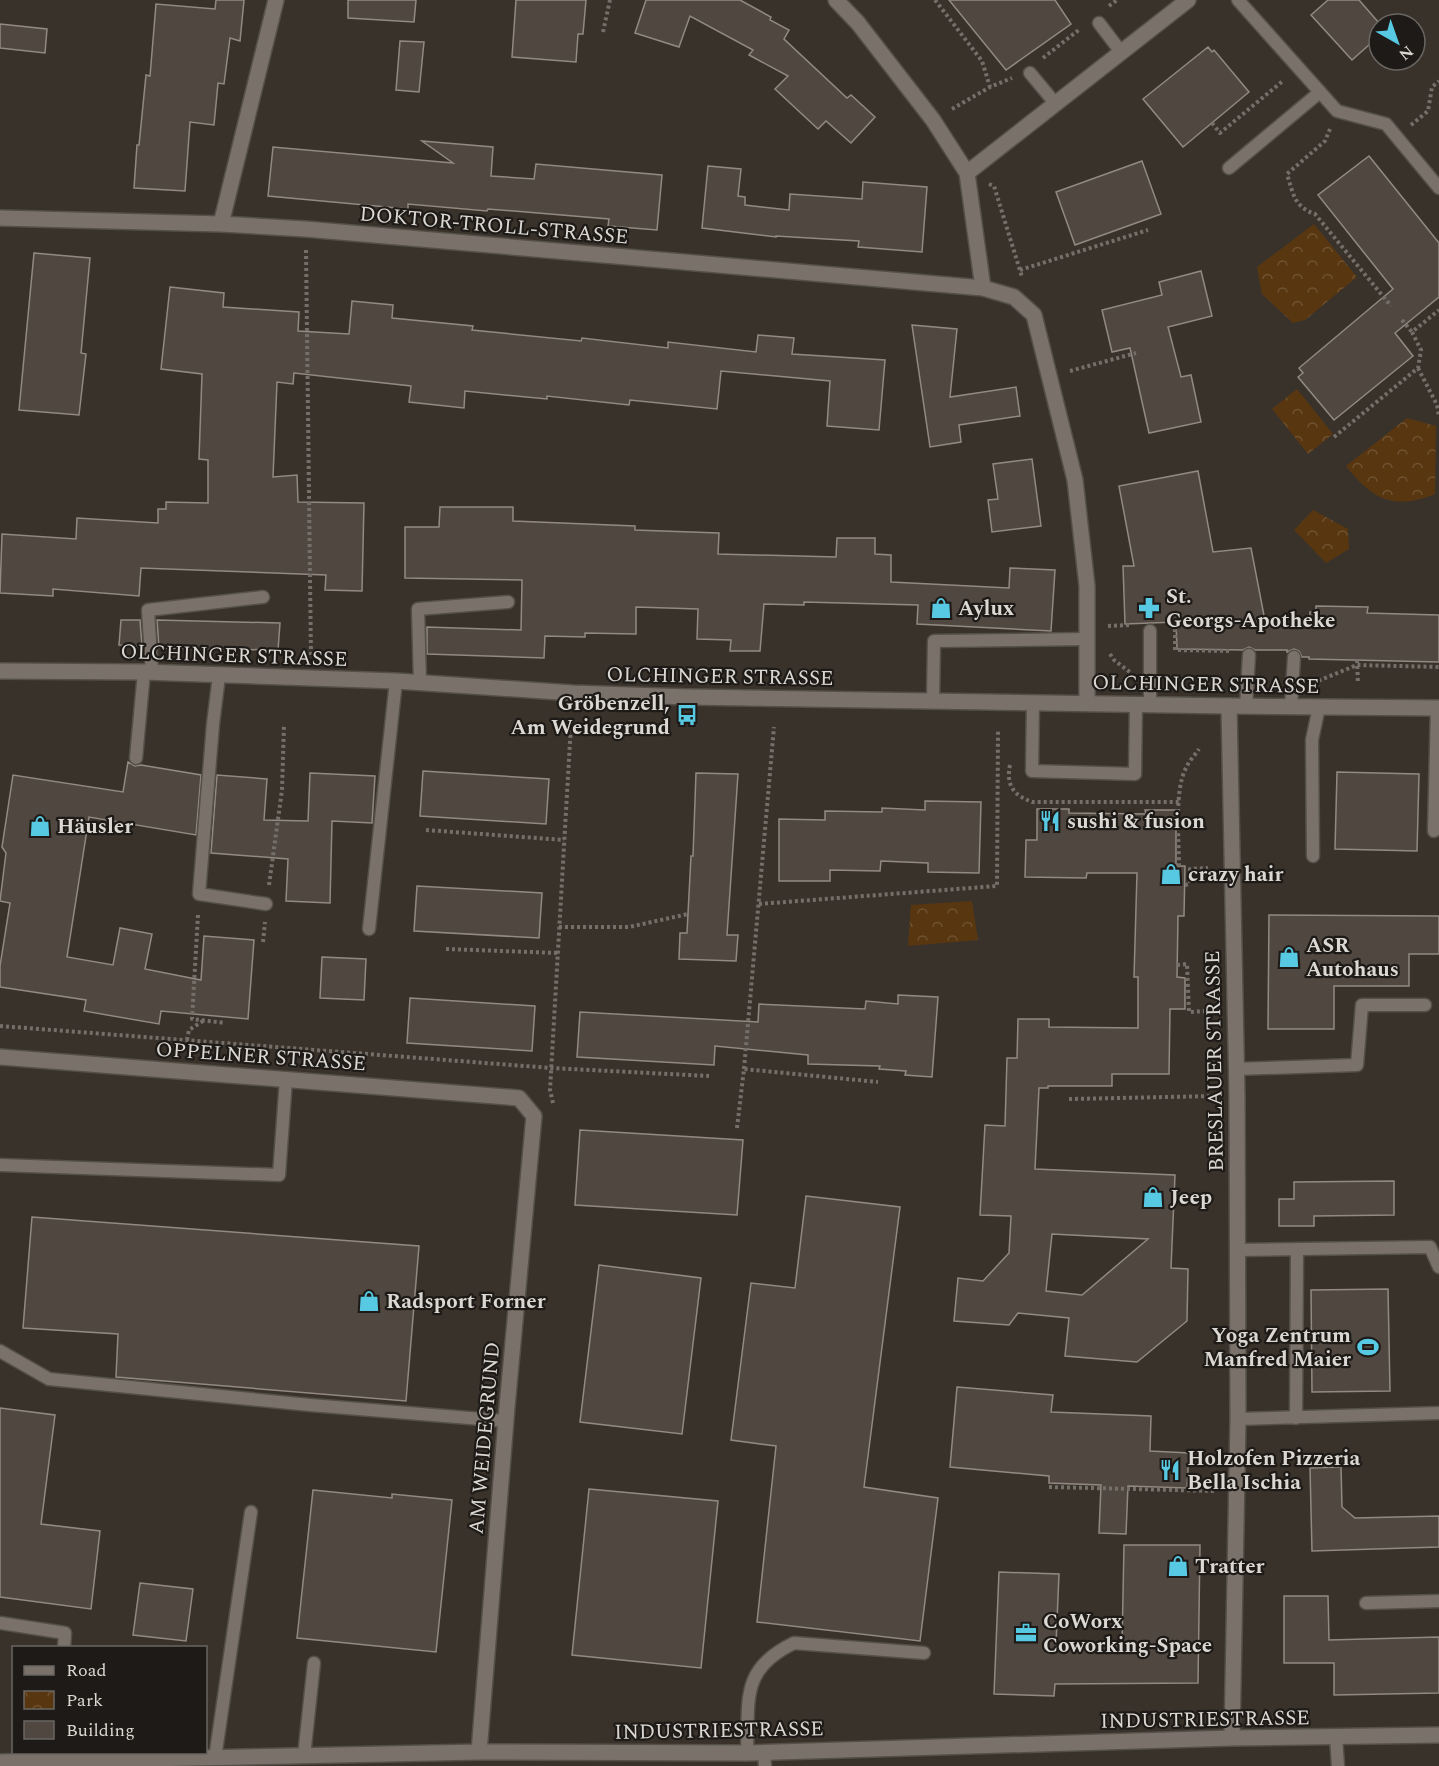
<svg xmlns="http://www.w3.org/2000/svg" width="1439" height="1766" font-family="Spectral,serif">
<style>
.park{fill:url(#park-crowns)}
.building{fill:#4f4740;stroke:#928a82;stroke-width:1.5;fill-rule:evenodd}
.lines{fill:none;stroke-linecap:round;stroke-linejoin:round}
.lane-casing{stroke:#544f48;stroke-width:15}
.street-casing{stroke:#544f48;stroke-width:18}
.secondary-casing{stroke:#544f48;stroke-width:18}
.path{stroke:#756f69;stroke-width:4;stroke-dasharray:3 3;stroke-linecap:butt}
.lane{stroke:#7a726a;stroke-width:12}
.street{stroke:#7a726a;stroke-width:15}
.secondary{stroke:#7a726a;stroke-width:15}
.labels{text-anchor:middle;stroke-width:4.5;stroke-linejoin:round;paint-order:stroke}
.street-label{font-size:21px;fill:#dbd7d2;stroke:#1d1a17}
.poi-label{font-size:21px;font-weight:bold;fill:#dbd7d2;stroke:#1d1a17;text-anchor:start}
</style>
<defs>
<pattern id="park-crowns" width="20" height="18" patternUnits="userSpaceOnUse" patternTransform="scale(1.5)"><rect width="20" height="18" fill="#583610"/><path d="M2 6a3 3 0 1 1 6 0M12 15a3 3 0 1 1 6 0" fill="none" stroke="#6f5232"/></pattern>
</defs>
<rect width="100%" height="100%" fill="#39322b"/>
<path class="park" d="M1314 224 1357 277 1305 320 1293 323 1262 294 1257 267Z
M1297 389 1333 434 1308 454 1272 409Z
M1407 418 1436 426 1435 494C1393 511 1372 499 1346 466Z
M1313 510 1348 529 1349 549 1326 563 1294 530Z
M972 901 978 940 908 946 911 905Z"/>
<path class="building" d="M216 0H244L240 41 230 38 224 84 218 83 214 125 190 122 185 191 134 188 137 145H139L146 75 150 76 156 4 215 9Z
M348 0H416L414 22 348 18Z
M516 0H586L583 34H578L576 62 512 57Z
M646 0H740L771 17 770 20 789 30 784 39 847 98 851 95 875 117 851 143 826 121 818 129 775 89 788 76 749 55 753 50 690 16 679 47 635 33Z
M949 0H1055L1071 24 1006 70Z
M1328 0H1359L1379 23V36L1352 60 1311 15Z
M0 24 47 29 45 53 0 48Z
M400 41 424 42 419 92 396 90Z
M1208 47 1212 52 1214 50 1249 92 1183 147 1143 99Z
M422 141 493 147 491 176 534 179 536 164 662 175 657 230 608 226 609 219 514 211 488 209 487 211 408 204V209L268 196 273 147 453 163Z
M1369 156 1439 243V297L1395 333 1413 356 1334 420 1298 377 1303 373 1299 368 1393 289 1318 195Z
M1142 161 1161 214 1075 245 1056 192Z
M708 166 741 169 738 196 745 197V205L789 210 790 194 862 199 863 182 927 187 922 252 858 247 859 241 776 236V237L702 228Z
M34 253 90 258 81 353 86 354 79 415 19 410Z
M1201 271 1212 316 1168 327 1181 377 1191 375 1201 422 1149 433 1130 348 1112 352 1102 310 1162 295 1159 282Z
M170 287 224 293 223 307 299 312 298 331 349 334 352 301 393 305 392 318 473 326 472 330 581 341 582 338 668 348V342L756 352 758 335 794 338 792 354 885 360 879 430 827 426 830 381 721 371 717 409 630 400 629 405 547 396V399L465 391 464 408 409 402 411 386 294 373 293 384 277 382 273 477 297 475 298 502 364 503 362 591 325 590 326 575 141 568 139 596 53 589V596L0 593 2 534 76 539 77 518 158 523V509H166V502L208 503V460L199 459 202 374 161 369Z
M912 325 957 329 950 397 1016 387 1020 416 959 425 961 442 930 447Z
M1032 459 1041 526 992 532 988 500 998 499 993 464Z
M1198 471 1213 552 1251 548 1266 626H1309L1310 612H1316V606L1368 607 1367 613 1439 615V662L1309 659V657H1302L1299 651 1294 649 1287 652V650H1255L1249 647 1243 650 1177 649 1176 622 1125 624 1123 566H1134L1119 486Z
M440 507H513V521L635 526V530L719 533 718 554 836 557 837 538H875V554L891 555V582L1009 588 1010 568 1055 570 1051 631 917 624 918 605 804 602V605L764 604 760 651H730L731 640 697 639 698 609 636 607V634L585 633V637L545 636 544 658 427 654V627L521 630 522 580 405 578V527H439Z
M121 620H140L142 646 119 645Z
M157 620 280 623 278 650 159 648Z
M128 762 135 766 141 765 201 775 196 835 89 817 67 957 113 965 120 928 152 934 145 969 201 980 204 936 254 940 248 1019 161 1011 159 1024 84 1011 86 1000 0 987V966L10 903 0 901 6 853 2 847 13 775 123 792Z
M423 771 549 779 546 824 420 816Z
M1337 772 1419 774 1417 851 1335 849Z
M310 773 375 776 372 823 332 821 330 903 286 901 288 859 211 853 217 775 267 779 264 820 308 821Z
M696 773 738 774 727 935H738L736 961 679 959 680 933H687L691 856H693Z
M925 801 981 802 979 873 928 872V863L881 861 880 871 830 870V881H779V819L825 820V811L882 812V808L925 810Z
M1037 809H1069V813L1146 814 1145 810H1176V866H1185L1184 916H1178L1177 977 1185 978V1009H1170L1169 1074H1112V1086H1048V1088H1039L1035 1169 1175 1175 1171 1268 1188 1269 1187 1321 1137 1362 1065 1356 1069 1318 1018 1313 1009 1325 954 1321 958 1278 983 1281 1009 1253 1011 1216 980 1215 985 1125 1005 1126 1007 1058H1017L1018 1019H1049V1027L1138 1028V977H1134L1137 873H1087L1086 878 1025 877 1026 840H1037ZM1052 1234 1148 1239 1082 1295 1046 1291Z
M417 886 542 893 539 938 414 931Z
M1269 915 1439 916V954H1409V986H1334V1029H1268Z
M322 957 366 959 364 1000 320 998Z
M898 995 938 997 932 1077 905 1075 906 1071 879 1069 880 1066 808 1064V1055L715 1046 714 1065 577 1057 580 1012 758 1022 759 1004 865 1009 866 1001 898 1004Z
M410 998 535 1006 532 1051 407 1043Z
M580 1130 743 1140 737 1215 575 1205Z
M1394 1181V1215L1314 1216V1226H1279V1199H1294V1182Z
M806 1196 900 1207 864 1487 938 1498 920 1641 757 1622 776 1446 731 1440 751 1283 795 1288Z
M32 1217 419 1246 406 1401 116 1377 118 1334 23 1328Z
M599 1265 701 1278 682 1434 580 1422Z
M1388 1289 1390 1391 1312 1392 1311 1290Z
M957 1387 1053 1395 1051 1412 1151 1416 1150 1451 1189 1453 1187 1488 1128 1486 1126 1534 1099 1533 1101 1485 1049 1483V1476L950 1467Z
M0 1408 55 1415 41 1524 100 1531 91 1609 0 1597Z
M1341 1467 1342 1507 1355 1518 1439 1516V1547L1312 1551 1310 1468Z
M589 1489 718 1501 701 1668 572 1655Z
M313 1490 392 1498V1494L452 1500 436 1652 297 1638Z
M1124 1545H1200L1198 1683 1055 1684 1054 1696 994 1694 999 1572 1059 1574 1056 1645H1122Z
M140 1583 193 1589 186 1641 133 1635Z
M1284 1596H1328L1329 1640 1439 1637V1693L1334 1695V1663H1284Z"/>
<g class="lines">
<defs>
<path id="lane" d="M1238 0 1337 111 1386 124 1439 188
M1099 23 1121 52
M1030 73 1055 103
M1229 168 1320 92
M1150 631V705
M152 673 148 610 263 597
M219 676 213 724 199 894 266 904
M420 683 418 609 508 602
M933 701 934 641 1087 639
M1033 702 1032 771 1135 774 1136 704
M1246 707 1249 655
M1291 707 1294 657
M136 758 144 672
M1434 831 1437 708
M1313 856 1312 740 1319 707
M369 929 396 681
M1236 1069 1357 1065 1362 1005H1425
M0 1165 279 1175 286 1079
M1237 1250 1430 1247 1439 1267
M0 1351 49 1379 310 1405 506 1421
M1296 1418 1297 1249
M1238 1419 1439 1413
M1366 1603 1439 1601
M0 1623 65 1633 64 1648
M1336 1737 1338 1766
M764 1752 765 1766
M747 1753C749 1700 740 1669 794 1643L924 1653
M304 1756 314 1663
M215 1758 251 1512"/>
<path id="street" d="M836 0 858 23 933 120 967 173 983 288
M967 173 1188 0
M0 218 221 224 305 229 983 288 1014 297 1034 315 1075 480 1087 586V703
M221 224 276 0
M1229 706 1237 1096 1238 1419 1232 1738
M0 1057 519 1098 534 1116 507 1407 479 1752
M0 1762 479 1752 747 1753 1232 1738 1439 1735"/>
<path id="secondary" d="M0 671 144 672 396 681 573 693 688 697 1229 706 1439 708"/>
</defs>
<use href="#lane" class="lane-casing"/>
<use href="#street" class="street-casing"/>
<use href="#secondary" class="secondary-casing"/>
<path class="path" d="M935 0 982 61 990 87
M1109 6 1117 0
M603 32 610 0
M1043 58 1080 29
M952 109 990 87 1012 78
M1212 123 1220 133 1284 80
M1411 125 1428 111 1432 87 1439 81
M1330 129 1325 141 1287 174C1293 193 1294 207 1315 214L1391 306
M989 184 994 186 1022 277
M306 250 311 657
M1020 270 1148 230
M1402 320 1412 332
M1418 368 1437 405 1439 417
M1070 371 1136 353
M1334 437 1418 368 1421 350 1412 332 1439 310
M1168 624H1175V650L1231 651
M1108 626 1131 625
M1110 654 1114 660 1131 673
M1357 660 1358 684
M1313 683 1357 665 1439 667
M1010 765C1006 785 1013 795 1032 802H1179
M426 830 564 840
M1179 866C1179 840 1174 790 1186 768 1189 761 1195 755 1199 749
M269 885 282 790 284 724
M1185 885 1190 884V869L1208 868
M759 904 997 886 998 730
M198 915 192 1019 225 1023
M559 927H629L688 914
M263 942 265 922
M446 949 558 953
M1177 965 1187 964 1189 1012 1209 1011
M0 1026 551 1068 709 1076
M187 1040 189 1030 203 1021
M744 1069 774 727
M1069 1099 1215 1096
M553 1103 550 1090 571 724
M737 1128 744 1069 878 1082
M1049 1487 1216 1491"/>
<use href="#lane" class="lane"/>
<use href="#street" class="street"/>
<use href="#secondary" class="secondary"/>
</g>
<defs>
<symbol id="shop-bare" viewBox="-9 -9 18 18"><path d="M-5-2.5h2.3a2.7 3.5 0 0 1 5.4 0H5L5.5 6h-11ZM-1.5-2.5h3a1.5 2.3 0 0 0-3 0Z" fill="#57c9e3" stroke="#1d1a17" stroke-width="2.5" paint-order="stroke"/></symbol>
<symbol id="pharmacy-bare" viewBox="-9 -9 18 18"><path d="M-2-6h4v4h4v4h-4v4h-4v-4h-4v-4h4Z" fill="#57c9e3" stroke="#1d1a17" stroke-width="2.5" paint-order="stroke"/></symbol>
<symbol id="bus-bare" viewBox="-9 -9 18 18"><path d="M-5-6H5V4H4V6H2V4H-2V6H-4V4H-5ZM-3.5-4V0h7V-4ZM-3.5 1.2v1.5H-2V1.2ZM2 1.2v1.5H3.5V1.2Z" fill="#57c9e3" stroke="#1d1a17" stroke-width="2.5" paint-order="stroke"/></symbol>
<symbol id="restaurant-bare" viewBox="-9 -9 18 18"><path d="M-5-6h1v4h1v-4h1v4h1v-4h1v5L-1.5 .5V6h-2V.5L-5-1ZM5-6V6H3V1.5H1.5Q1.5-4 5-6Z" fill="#57c9e3" stroke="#1d1a17" stroke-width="2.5" paint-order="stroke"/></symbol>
<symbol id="stadium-bare" viewBox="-9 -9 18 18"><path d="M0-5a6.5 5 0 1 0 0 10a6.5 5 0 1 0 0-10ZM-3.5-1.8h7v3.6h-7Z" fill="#57c9e3" stroke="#1d1a17" stroke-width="2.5" paint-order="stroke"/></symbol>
<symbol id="office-bare" viewBox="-9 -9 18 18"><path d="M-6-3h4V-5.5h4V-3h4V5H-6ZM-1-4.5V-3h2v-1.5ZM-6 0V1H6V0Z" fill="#57c9e3" stroke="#1d1a17" stroke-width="2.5" paint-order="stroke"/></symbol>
</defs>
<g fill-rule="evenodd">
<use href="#shop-bare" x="926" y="593" width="30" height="30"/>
<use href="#pharmacy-bare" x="1134" y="593" width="30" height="30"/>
<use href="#bus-bare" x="672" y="700" width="30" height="30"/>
<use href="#restaurant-bare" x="1035" y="806" width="30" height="30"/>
<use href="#shop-bare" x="25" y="811" width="30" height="30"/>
<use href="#shop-bare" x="1156" y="859" width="30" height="30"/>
<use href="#shop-bare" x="1274" y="942" width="30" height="30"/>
<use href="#shop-bare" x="1138" y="1182" width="30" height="30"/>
<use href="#shop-bare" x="354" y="1286" width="30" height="30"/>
<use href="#stadium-bare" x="1353" y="1332" width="30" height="30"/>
<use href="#restaurant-bare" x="1155" y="1455" width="30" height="30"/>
<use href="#shop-bare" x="1163" y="1551" width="30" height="30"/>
<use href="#office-bare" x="1011" y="1618" width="30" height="30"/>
</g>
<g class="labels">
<g class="street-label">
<text transform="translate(494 225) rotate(5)" y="7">DOKTOR-TROLL-STRASSE</text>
<text transform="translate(234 655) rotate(2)" y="7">OLCHINGER STRASSE</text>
<text transform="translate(720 676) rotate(1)" y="7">OLCHINGER STRASSE</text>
<text transform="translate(1206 684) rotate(1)" y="7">OLCHINGER STRASSE</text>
<text transform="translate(261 1056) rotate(4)" y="7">OPPELNER STRASSE</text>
<text transform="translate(1214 1061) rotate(-91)" y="7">BRESLAUER STRASSE</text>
<text transform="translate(484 1438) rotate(-85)" y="7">AM WEIDEGRUND</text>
<text transform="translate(1205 1719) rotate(-1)" y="7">INDUSTRIESTRASSE</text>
<text transform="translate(719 1730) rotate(-1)" y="7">INDUSTRIESTRASSE</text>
</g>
<g class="poi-label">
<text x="1166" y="603">St.<tspan x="1166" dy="24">Georgs-Apotheke</tspan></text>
<text x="958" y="615">Aylux</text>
<text x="670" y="710" text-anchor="end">Gröbenzell,<tspan x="670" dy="24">Am Weidegrund</tspan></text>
<text x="1067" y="828">sushi &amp; fusion</text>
<text x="57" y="833">Häusler</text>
<text x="1188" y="881">crazy hair</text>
<text x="1306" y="952">ASR<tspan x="1306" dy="24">Autohaus</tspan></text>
<text x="1170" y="1204">Jeep</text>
<text x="386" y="1308">Radsport Forner</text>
<text x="1351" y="1342" text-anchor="end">Yoga Zentrum<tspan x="1351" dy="24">Manfred Maier</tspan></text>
<text x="1187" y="1465">Holzofen Pizzeria<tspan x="1187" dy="24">Bella Ischia</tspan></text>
<text x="1195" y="1573">Tratter</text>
<text x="1043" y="1628">CoWorx<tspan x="1043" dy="24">Coworking-Space</tspan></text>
</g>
</g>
<rect x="12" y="1646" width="195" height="108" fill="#1d1a17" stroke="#696662" stroke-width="1.5"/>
<rect x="24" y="1666" width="30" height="9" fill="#7a726a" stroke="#696662" stroke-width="1.5"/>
<text x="66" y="1676" font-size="18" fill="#dbd7d2">Road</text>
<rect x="24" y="1691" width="30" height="18" fill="url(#park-crowns)" stroke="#696662" stroke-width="1.5"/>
<text x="66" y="1706" font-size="18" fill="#dbd7d2">Park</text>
<rect x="24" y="1721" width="30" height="18" fill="#4f4740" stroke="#696662" stroke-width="1.5"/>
<text x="66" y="1736" font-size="18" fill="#dbd7d2">Building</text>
<g transform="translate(1397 42) rotate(140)"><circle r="28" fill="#1d1a17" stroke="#696662" stroke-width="1.5"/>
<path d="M0-4.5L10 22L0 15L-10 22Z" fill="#57c9e3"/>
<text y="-9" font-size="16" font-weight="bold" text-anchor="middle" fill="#dbd7d2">N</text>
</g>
</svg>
